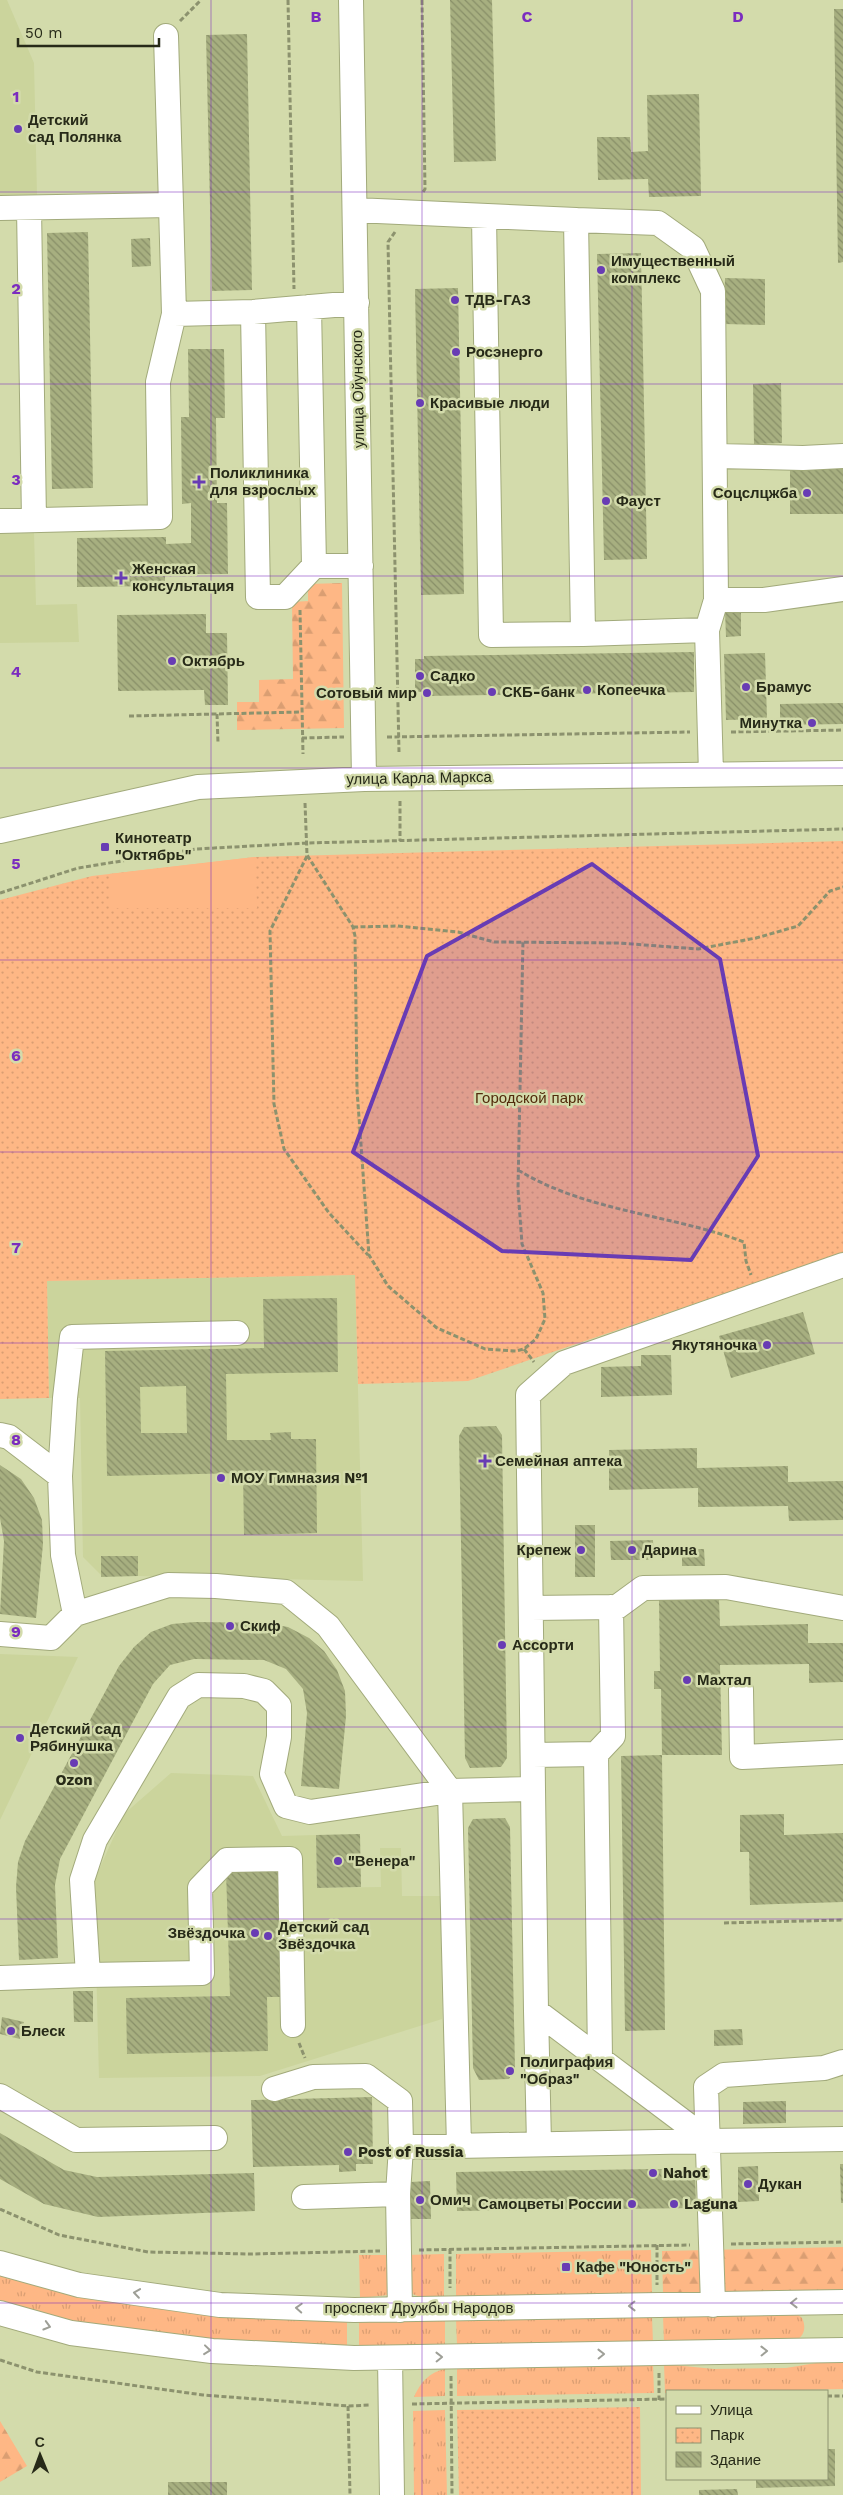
<svg xmlns="http://www.w3.org/2000/svg" width="843" height="2495" font-family="'Work Sans',sans-serif">
<style>
.built{fill:#cbd49c}
.grass{fill:url(#grass-tufts)}
.forest{fill:url(#forest-firs)}
.park{fill:url(#park-dots)}
.garden{fill:#feb785}
.building{fill:url(#building-back-hatch);fill-rule:evenodd}
.lines{fill:none;stroke-linecap:round;stroke-linejoin:round}
.minor-casing{stroke:#a2aa7b;stroke-width:26}
.path{stroke:#8c926e;stroke-width:3;stroke-dasharray:5 2.5;stroke-linecap:butt}
.minor{stroke:#fff;stroke-width:24}
.oneway{stroke:#9e9f97}
.marked{fill:#683cb4;fill-opacity:0.2;stroke:#683cb4;stroke-width:4;stroke-linejoin:round}
.grid{fill:none;stroke:#7b2cbf;stroke-width:1;stroke-opacity:0.55}
.poi-dot{fill:#683cb4;stroke:#d3dbab;stroke-width:2}
.labels{text-anchor:middle;stroke-width:5;stroke-linejoin:round;paint-order:stroke}
.poi-label{font-size:15px;font-weight:bold;fill:#272a18;stroke:#d3dbab;text-anchor:start}
.street-label{font-size:15px;fill:#272a18;stroke:#d3dbab}
.park-label{font-size:15px;fill:#522b0b;stroke:#d3dbab}
.grid-label{font-size:16px;text-anchor:middle;font-weight:bold;fill:#7b2cbf;stroke:#d3dbab;stroke-width:5;stroke-linejoin:round;paint-order:stroke}
</style>
<defs>
<pattern id="grass-tufts" width="24" height="20" patternUnits="userSpaceOnUse" patternTransform="scale(1.25)"><rect width="24" height="20" fill="#feb785"/><path d="M3 7l-1-3M5 7V3M7 7l1-3M15 17l-1-3M17 17v-4M19 17l1-3" fill="none" stroke="#da9e72"/></pattern>
<pattern id="forest-firs" width="22" height="20" patternUnits="userSpaceOnUse" patternTransform="scale(1.25)"><rect width="22" height="20" fill="#feb785"/><path d="M5 1l3.5 6h-7zM16 11l3.5 6h-7z" fill="#da9e72"/></pattern>
<pattern id="park-dots" width="8" height="8" patternUnits="userSpaceOnUse" patternTransform="scale(1.25)"><rect width="8" height="8" fill="#feb785"/><path d="M2 2h.1M6 6h.1" fill="none" stroke="#da9e72" stroke-width="1.8" stroke-linecap="round"/></pattern>
<pattern id="building-back-hatch" width="6" height="6" patternUnits="userSpaceOnUse" patternTransform="scale(1.25)"><rect width="6" height="6" fill="#a7af80"/><path d="M-1 5l2 2M0 0l6 6M5-1l2 2" fill="none" stroke="#888f68"/></pattern>
</defs>
<rect width="100%" height="100%" fill="#d3dbab"/>
<path class="built" d="M0 0H7L34 63 37 195H0Z
M34 533 36 605 77 604 79 642 0 643V534Z
M355 1275 363 1581 138 1576 137 1556H101V1575L83 1557 80 1398H49L47 1281Z
M0 1654 78 1657 0 1820Z
M171 1773 253 1776 282 1836 316 1835 317 1888 381 1887 380 1848H401L402 1896H441L442 2019 260 2076 99 2078 94 1881 124 1814Z"/>
<path class="grass" d="M651 2250 652 2293 456 2296V2254Z
M444 2254V2296C432 2296 418 2300 409 2291L405 2255Z
M359 2255H393L391 2291 388 2295 360 2298Z
M0 2275 65 2294 220 2316 347 2320V2347L219 2340 74 2322 0 2302Z
M797 2314 802 2318C806 2326 805 2335 797 2340L664 2343 663 2316Z
M652 2316 653 2343 457 2345 456 2319Z
M445 2319V2346L359 2347V2320Z
M828 2361H843V2389L665 2393 664 2364 714 2369 786 2368Z
M653 2364 654 2393 457 2396V2367Z
M445 2369V2396L414 2397C420 2383 429 2372 445 2369Z
M445 2410 447 2495H414L413 2411Z"/>
<path class="forest" d="M342 583 344 728 237 730V702H259V680L293 679 292 602 308 601V584Z
M843 2247V2290L663 2293 662 2251Z
M0 2421 27 2466 0 2482Z"/>
<path class="park" d="M843 841V1253L468 1381 358 1384 355 1275 47 1281 49 1398 0 1399V900L92 876 255 857Z
M640 2407 641 2495H459L457 2410Z"/>
<path class="garden" d="M255 857 257 908H109V874Z"/>
<path class="building" d="M450 0H492L496 161 454 162Z
M834 9H843V262L838 263Z
M247 34 252 290 212 291 206 35Z
M699 94 701 196 649 197 648 179 598 180 597 137H630L631 152 648 151 647 95Z
M88 232 93 488 52 489 47 233Z
M150 238 151 266 132 267 131 239Z
M641 253 647 559 604 560 597 254Z
M725 278 765 279V325L724 324Z
M458 288 464 594 421 595 415 289Z
M188 349H224L225 418H216L217 503H227L228 574H192V568H165V586L77 587V538L166 537V544L191 543V503L182 504 181 417H189Z
M781 383 782 443 754 444 753 384Z
M790 465H843V514H790Z
M741 610V636L726 637 725 611Z
M206 614V633H227L228 705H205L204 690 118 691 117 615Z
M694 652V692L425 696V692H415V659H424V656Z
M765 653 767 719 726 720 724 654Z
M843 703V724L780 725V704Z
M337 1298 338 1372 226 1374 227 1440H271L270 1433 291 1432V1439H316L317 1533 244 1535 243 1473 107 1476 105 1351 264 1348 263 1299ZM186 1386 187 1433H141L140 1387Z
M803 1312 815 1354 731 1378 719 1336Z
M641 1355H671L672 1395 601 1397V1367L641 1366Z
M496 1426 502 1435 507 1758 501 1767 470 1768 465 1758 459 1436 464 1427Z
M697 1448V1468L788 1466V1482L843 1481V1520L789 1521 788 1506 698 1507V1488L609 1490V1450Z
M0 1465 21 1479 34 1498 42 1520 43 1544 36 1618 0 1614 4 1541 0 1518Z
M575 1525H595V1577H575Z
M653 1540 654 1560H611L610 1541Z
M682 1549H704L705 1566H682Z
M101 1556H138V1576L101 1577Z
M719 1598 720 1626 808 1624V1643H843V1682L809 1683V1664L720 1665 722 1755H662L661 1689H654V1671H660L659 1599Z
M195 1622 265 1623 288 1627 309 1638 324 1651 337 1670 345 1691 346 1716 339 1789 301 1786 307 1713 303 1689 286 1669 264 1660 194 1659 170 1665 153 1684 60 1859 55 1885 58 1958 19 1960 16 1887 18 1862 25 1841 119 1666 134 1647 151 1632 172 1624Z
M662 1755 665 2030 625 2031 621 1756Z
M784 1814V1835L843 1833V1902L750 1905 749 1852H740V1815Z
M505 1818 510 1827 515 2068 509 2079 479 2080 473 2068 468 1828 473 1819Z
M360 1834 361 1887 317 1888 316 1835Z
M280 1869 283 1997H267L268 2051 127 2054 126 1998 230 1996 226 1871Z
M73 1991H93V2022H74Z
M2 2017 24 2022 20 2039 0 2034Z
M742 2029 743 2045 714 2046V2030Z
M372 2097 373 2164H356V2171L339 2172V2165L253 2167 251 2100Z
M786 2101V2123L743 2124V2102Z
M0 2133 64 2170 97 2177 254 2173 255 2211 98 2217 44 2204 0 2179Z
M840 2164H843V2203H841Z
M758 2166 759 2201 738 2202V2167Z
M656 2169H695L696 2208 457 2211 456 2172Z
M430 2181 431 2219H410V2182Z
M827 2449H835V2486L756 2488V2479H827Z
M168 2482H227V2495H168Z
M737 2489 738 2495H699V2490Z"/>
<g class="lines">
<defs>
<path id="minor" d="M351 0 364 779
M166 36 171 205
M0 208 171 205 174 314 253 312 357 303
M29 208 34 520
M355 210 576 220 583 634 707 630
M484 217 491 635 583 634
M576 220 658 223 693 248 713 291 716 600 707 630 711 774
M309 307 314 566H361
M253 312 258 597H285L314 566
M715 456 803 458 843 456
M0 521 160 517 158 382 174 314
M716 600H764L843 589
M0 831 198 787 364 779 843 773
M0 1435 9 1437 60 1476 63 1555 75 1614
M60 1476 65 1398 72 1337 237 1333
M531 1608 617 1607 643 1588 726 1587 843 1608
M0 1634 51 1638 75 1614 168 1585 216 1586 286 1592 328 1626 450 1791 459 2146
M741 1690 742 1757 843 1752
M596 1754 613 1736 611 1607
M533 1755 596 1754 600 2059
M88 1975 202 1973 200 1888 227 1860 290 1859 293 2025
M0 1978 88 1975 82 1880 95 1840 179 1697 198 1685 244 1686 264 1691 279 1706V1737L272 1774 286 1806 310 1812 450 1791 533 1789 528 1395 564 1363 843 1265
M536 2011 539 2144
M274 2089 313 2077 366 2076 400 2101 401 2147
M0 2096 76 2140 215 2138
M709 2141 843 2139
M304 2197 398 2194
M0 2263 79 2285 220 2305 354 2310 843 2302
M713 2305 706 2087 724 2075 824 2068 843 2062
M400 2310 398 2194 401 2147 709 2141 536 2011 533 1789
M0 2313 71 2333 212 2351 354 2358 843 2350
M390 2358 392 2495"/>
</defs>
<use href="#minor" class="minor-casing"/>
<path class="path" d="M288 0 294 289
M422 0 425 189 423 192
M180 21 201 0
M395 232 388 242 399 752
M300 610 303 754
M217 714 218 743
M129 716 301 712
M731 732 843 730
M387 737 690 732
M302 738 344 737
M400 801V841
M305 803 307 855 353 927 355 936 357 1090 369 1255 388 1286 437 1328 485 1349 516 1351 524 1349 536 1339 545 1319 543 1293 522 1244 518 1189 523 940
M307 856 270 931 274 1104 284 1149 329 1213 368 1255
M0 893 78 868 196 849 307 843 843 829
M353 927 398 926 458 932 494 942 619 943 698 949 756 938 798 926 830 891 843 887
M518 1170C587 1212 670 1214 744 1242L746 1261 751 1275
M524 1349 534 1362
M724 1923 843 1920
M299 2043 305 2058
M0 2209 59 2235 148 2252 251 2254 380 2251
M731 2244 843 2242
M657 2245V2285
M450 2249V2288
M419 2250 690 2245
M0 2360 37 2372 203 2395 348 2406 370 2405
M659 2373V2400
M451 2376 452 2495
M827 2396H843
M412 2404 667 2399
M348 2406 350 2495"/>
<use href="#minor" class="minor"/>
</g>
<defs><path id="oneway-chevron" d="M-2-3.5L2.5 0L-2 3.5" fill="none" stroke-width="1.6" stroke-linecap="round" stroke-linejoin="round" transform="scale(1.25)"/></defs>
<g class="oneway">
<use href="#oneway-chevron" transform="translate(137 2293) rotate(-172)"/>
<use href="#oneway-chevron" transform="translate(794 2303) rotate(179)"/>
<use href="#oneway-chevron" transform="translate(632 2306) rotate(179)"/>
<use href="#oneway-chevron" transform="translate(299 2308) rotate(-177)"/>
<use href="#oneway-chevron" transform="translate(47 2326) rotate(16)"/>
<use href="#oneway-chevron" transform="translate(207 2350) rotate(6)"/>
<use href="#oneway-chevron" transform="translate(764 2351) rotate(-1)"/>
<use href="#oneway-chevron" transform="translate(601 2354) rotate(-1)"/>
<use href="#oneway-chevron" transform="translate(439 2357) rotate(-1)"/>
</g>
<path class="marked" d="M592 864 720 959 758 1156 691 1260 502 1251 353 1152 427 956Z"/>
<path class="grid" d="M211 0V2495M422 0V2495M632 0V2495M0 192H843M0 384H843M0 576H843M0 768H843M0 960H843M0 1152H843M0 1343H843M0 1535H843M0 1727H843M0 1919H843M0 2111H843M0 2303H843"/>
<g class="poi-dot">
<circle cx="18" cy="129" r="5"/>
<circle cx="601" cy="270" r="5"/>
<circle cx="455" cy="300" r="5"/>
<circle cx="456" cy="352" r="5"/>
<circle cx="420" cy="403" r="5"/>
<path d="M196.5 474.5h5v5h5v5h-5v5h-5v-5h-5v-5h5z"/>
<circle cx="807" cy="493" r="5"/>
<circle cx="606" cy="501" r="5"/>
<path d="M118.5 570.5h5v5h5v5h-5v5h-5v-5h-5v-5h5z"/>
<circle cx="172" cy="661" r="5"/>
<circle cx="420" cy="676" r="5"/>
<circle cx="746" cy="687" r="5"/>
<circle cx="587" cy="690" r="5"/>
<circle cx="492" cy="692" r="5"/>
<circle cx="427" cy="693" r="5"/>
<circle cx="812" cy="723" r="5"/>
<rect x="100" y="842" width="10" height="10" rx="2.5"/>
<circle cx="767" cy="1345" r="5"/>
<path d="M482.5 1453.5h5v5h5v5h-5v5h-5v-5h-5v-5h5z"/>
<circle cx="221" cy="1478" r="5"/>
<circle cx="581" cy="1550" r="5"/>
<circle cx="632" cy="1550" r="5"/>
<circle cx="230" cy="1626" r="5"/>
<circle cx="502" cy="1645" r="5"/>
<circle cx="687" cy="1680" r="5"/>
<circle cx="20" cy="1738" r="5"/>
<circle cx="74" cy="1763" r="5"/>
<circle cx="338" cy="1861" r="5"/>
<circle cx="255" cy="1933" r="5"/>
<circle cx="268" cy="1936" r="5"/>
<circle cx="11" cy="2031" r="5"/>
<circle cx="510" cy="2071" r="5"/>
<circle cx="348" cy="2152" r="5"/>
<circle cx="653" cy="2173" r="5"/>
<circle cx="748" cy="2184" r="5"/>
<circle cx="420" cy="2200" r="5"/>
<circle cx="632" cy="2204" r="5"/>
<circle cx="674" cy="2204" r="5"/>
<rect x="561" y="2262" width="10" height="10" rx="2.5"/>
</g>
<g class="labels">
<g class="poi-label">
<text x="28" y="125">Детский<tspan x="28" dy="17">сад Полянка</tspan></text>
<text x="611" y="266">Имущественный<tspan x="611" dy="17">комплекс</tspan></text>
<text x="465" y="305">ТДВ-ГАЗ</text>
<text x="466" y="357">Росэнерго</text>
<text x="430" y="408">Красивые люди</text>
<text x="210" y="478">Поликлиника<tspan x="210" dy="17">для взрослых</tspan></text>
<text x="797" y="498" text-anchor="end">Соцслцжба</text>
<text x="616" y="506">Фауст</text>
<text x="132" y="574">Женская<tspan x="132" dy="17">консультация</tspan></text>
<text x="182" y="666">Октябрь</text>
<text x="430" y="681">Садко</text>
<text x="756" y="692">Брамус</text>
<text x="597" y="695">Копеечка</text>
<text x="502" y="697">СКБ-банк</text>
<text x="417" y="698" text-anchor="end">Сотовый мир</text>
<text x="802" y="728" text-anchor="end">Минутка</text>
<text x="115" y="843">Кинотеатр<tspan x="115" dy="17">"Октябрь"</tspan></text>
<text x="757" y="1350" text-anchor="end">Якутяночка</text>
<text x="495" y="1466">Семейная аптека</text>
<text x="231" y="1483">МОУ Гимназия №1</text>
<text x="571" y="1555" text-anchor="end">Крепеж</text>
<text x="642" y="1555">Дарина</text>
<text x="240" y="1631">Скиф</text>
<text x="512" y="1650">Ассорти</text>
<text x="697" y="1685">Махтал</text>
<text x="30" y="1734">Детский сад<tspan x="30" dy="17">Рябинушка</tspan></text>
<text x="74" y="1785" text-anchor="middle">Ozon</text>
<text x="348" y="1866">"Венера"</text>
<text x="278" y="1932">Детский сад<tspan x="278" dy="17">Звёздочка</tspan></text>
<text x="245" y="1938" text-anchor="end">Звёздочка</text>
<text x="21" y="2036">Блеск</text>
<text x="520" y="2067">Полиграфия<tspan x="520" dy="17">"Образ"</tspan></text>
<text x="358" y="2157">Post of Russia</text>
<text x="663" y="2178">Nahot</text>
<text x="758" y="2189">Дукан</text>
<text x="430" y="2205">Омич</text>
<text x="622" y="2209" text-anchor="end">Самоцветы России</text>
<text x="684" y="2209">Laguna</text>
<text x="576" y="2272">Кафе "Юность"</text>
</g>
<g class="street-label">
<text transform="translate(358 389) rotate(-91)" y="5">улица Ойунского</text>
<text transform="translate(419 778) rotate(-1)" y="5">улица Карла Маркса</text>
<text x="419" y="2313">проспект Дружбы Народов</text>
</g>
<g class="park-label">
<text x="529" y="1103">Городской парк</text>
</g>
</g>
<g class="grid-label">
<text x="316" y="22">B</text>
<text x="527" y="22">C</text>
<text x="738" y="22">D</text>
<text x="16" y="102">1</text>
<text x="16" y="294">2</text>
<text x="16" y="485">3</text>
<text x="16" y="677">4</text>
<text x="16" y="869">5</text>
<text x="16" y="1061">6</text>
<text x="16" y="1253">7</text>
<text x="16" y="1445">8</text>
<text x="16" y="1637">9</text>
</g>
<rect x="666" y="2390" width="162" height="90" fill="#d3dbab" stroke="#8e9470"/>
<rect x="676" y="2406" width="25" height="8" fill="#ffffff" stroke="#8e9470"/>
<text x="710" y="2415" font-size="15" fill="#272a18">Улица</text>
<rect x="676" y="2428" width="25" height="15" fill="url(#park-dots)" stroke="#8e9470"/>
<text x="710" y="2440" font-size="15" fill="#272a18">Парк</text>
<rect x="676" y="2452" width="25" height="15" fill="url(#building-back-hatch)" stroke="#8e9470"/>
<text x="710" y="2465" font-size="15" fill="#272a18">Здание</text>
<g transform="translate(40 2455) rotate(359)" stroke="#d3dbab" stroke-width="4" paint-order="stroke">
<path d="M0-4L9 19L0 12L-9 19Z" fill="#272a18"/>
<text y="-8" font-size="14" font-weight="bold" text-anchor="middle" fill="#272a18">С</text>
</g>
<path d="M18 38v8h141v-8" fill="none" stroke="#272a18" stroke-width="2.5"/>
<text x="25" y="38" font-size="15" fill="#272a18" stroke="#d3dbab" stroke-width="4" paint-order="stroke">50 m</text>
</svg>
